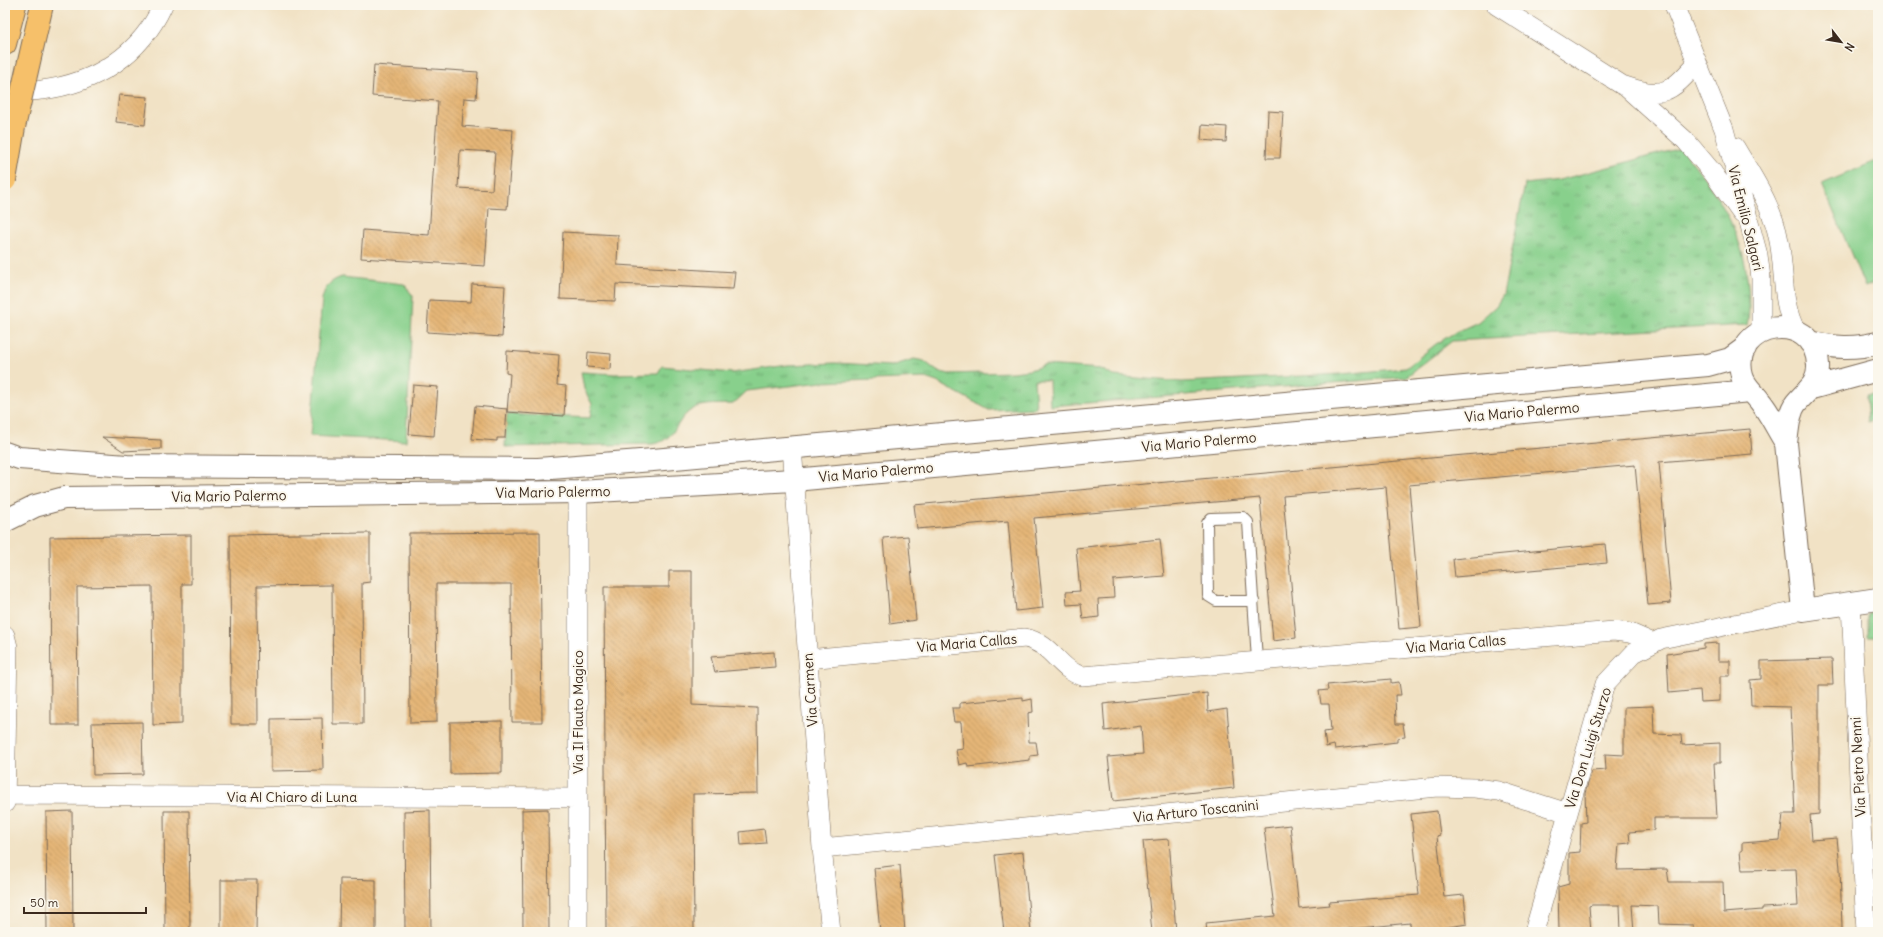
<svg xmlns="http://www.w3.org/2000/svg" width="1883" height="937" font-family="Delius,sans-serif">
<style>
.grass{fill:url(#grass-tufts);stroke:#627d55}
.pitch{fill:#88d08c;stroke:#627d55}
.building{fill:url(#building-back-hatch);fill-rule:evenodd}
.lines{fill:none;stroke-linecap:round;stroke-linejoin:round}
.service-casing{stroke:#7b6a58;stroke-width:12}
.minor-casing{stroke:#7b6a58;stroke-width:20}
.tertiary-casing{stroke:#7b6a58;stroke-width:24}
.trunk-casing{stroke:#7b6a58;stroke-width:24}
.service{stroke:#fff;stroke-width:10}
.minor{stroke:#fff;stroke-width:19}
.tertiary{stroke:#fff;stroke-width:22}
.trunk{stroke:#f6c06b;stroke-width:22}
.trunk-bridge-casing{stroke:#7b6a58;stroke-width:24;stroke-linecap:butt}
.trunk-bridge{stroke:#f6c06b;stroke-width:22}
.labels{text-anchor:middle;stroke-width:4;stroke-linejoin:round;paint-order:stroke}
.street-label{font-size:14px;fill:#3b2a1e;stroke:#fbf7ec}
</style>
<defs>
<pattern id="grass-tufts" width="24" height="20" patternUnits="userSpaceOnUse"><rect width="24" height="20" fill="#88d08c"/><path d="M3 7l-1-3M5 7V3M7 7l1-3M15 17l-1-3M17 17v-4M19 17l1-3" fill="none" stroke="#70a972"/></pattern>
<pattern id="building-back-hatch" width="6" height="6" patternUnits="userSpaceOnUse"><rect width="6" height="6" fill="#e5b677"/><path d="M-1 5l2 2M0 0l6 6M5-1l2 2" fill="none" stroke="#bb9461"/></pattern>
</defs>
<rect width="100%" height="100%" fill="#fbf7ec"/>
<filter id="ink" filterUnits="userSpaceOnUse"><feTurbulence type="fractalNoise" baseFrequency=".025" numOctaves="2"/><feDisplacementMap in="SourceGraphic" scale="8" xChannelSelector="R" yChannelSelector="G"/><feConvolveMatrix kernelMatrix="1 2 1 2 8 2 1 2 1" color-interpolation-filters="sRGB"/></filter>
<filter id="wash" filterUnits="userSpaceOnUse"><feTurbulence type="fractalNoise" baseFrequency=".012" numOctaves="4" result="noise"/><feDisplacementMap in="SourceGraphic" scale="16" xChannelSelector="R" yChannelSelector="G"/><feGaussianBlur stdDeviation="0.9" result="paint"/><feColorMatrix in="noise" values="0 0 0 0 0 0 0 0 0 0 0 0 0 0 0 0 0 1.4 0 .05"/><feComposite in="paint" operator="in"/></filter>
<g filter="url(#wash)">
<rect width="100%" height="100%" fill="#f1e2c5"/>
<path class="grass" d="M1681 148C1715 189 1744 232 1748 286 1749 300 1750 312 1747 325L1452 341 1406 377 1050 406 1049 380H1034L1036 408 989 410 937 382 925 378 822 382 747 391 733 404C721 405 706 403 695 408 675 417 679 439 653 444L505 447 507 414 590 418 592 404 584 389 581 372 615 374 658 373 662 366 732 373 788 365 835 363 892 366 914 359 924 361 937 371 949 374 1013 372 1030 370 1045 365 1101 369 1114 376 1182 382 1341 374 1406 368 1436 344 1454 333 1478 322 1496 306 1503 295 1525 184 1559 180Z
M1878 394V418L1868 422 1866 395Z
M1878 613V637H1868V614Z"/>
<path class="pitch" d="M1878 160V281L1865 287 1822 184Z
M342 277 404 284 413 296 406 441 310 436 322 299C325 287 329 281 342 277Z"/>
<g id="blocks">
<path class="building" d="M374 65 478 72 476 99 464 98 462 126 513 130 507 209 489 208 485 266 361 258 363 230 429 235 438 101 372 96ZM460 150 495 152 492 190 458 188Z
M119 95 148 97 145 125 116 122Z
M1268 111 1283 112 1280 158H1266Z
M1202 125 1227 127 1226 142 1201 140Z
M563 232 618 235 617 265 735 272 733 289 616 284 615 301 560 299Z
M472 284 505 286 502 337 427 332 429 300 471 302Z
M507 351 559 355 557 385 566 386 564 416 507 412 510 374 506 373Z
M588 352 611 354 610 369 587 367Z
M413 385 438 387 434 436 409 434Z
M475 406 507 409 505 438H497V441L472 439Z
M1750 429 1752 454 1659 462 1671 603 1648 605 1635 465 1409 485 1421 627 1399 629 1386 487 1283 496 1296 638 1273 641 1260 498 1034 518 1043 608 1016 611 1008 521 917 529 914 505Z
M102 437 161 440V449L123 451Z
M540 532 542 722H512L511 584H436L437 722 410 723 409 533Z
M370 533V582L362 583 363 724H333L332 585 257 586 258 724H231L230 535Z
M191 535V584H182V724L153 725 152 586 77 587 78 725H51L50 537Z
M908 536 916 620 890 624 883 538Z
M1160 539 1164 576 1113 580 1114 598 1098 599 1099 617 1083 619 1081 604 1067 605 1066 592 1080 591 1076 548Z
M1605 544 1607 563 1455 577 1453 559Z
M669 571H692V705L757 708 758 793 693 794 694 932 631 929V932H606L604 587H669Z
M1718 643V661H1730V676H1720V701L1701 702 1700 690 1669 693 1667 654 1704 648V644Z
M774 652 775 667 715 672 711 657Z
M1832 659 1833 685H1819V814L1810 815 1812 840 1837 838 1840 868 1842 928 1840 932H1693V925L1659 924 1658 906 1632 905 1634 932H1621L1620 905H1592L1589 906 1591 932H1559L1558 887 1569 884V853L1580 852 1581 823 1586 822 1585 793 1592 771 1606 770 1605 754 1624 755V707L1653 706 1654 734 1681 735 1682 745 1720 743V763H1714L1717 818H1654V830L1629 832 1630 843 1619 844 1617 870 1667 869 1669 882H1723L1724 913 1762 910V908L1798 906 1796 869 1742 870 1740 851H1742V843L1780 840 1783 814H1795L1790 707 1751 706 1750 680 1761 679V661Z
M1391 679V683L1399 682 1401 695H1395L1396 724H1403L1405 737 1397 738V742L1335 749 1334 745 1326 747 1324 732 1331 731 1329 704H1321L1319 691 1328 690 1327 685Z
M1207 693 1208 712 1227 709 1234 788 1113 801 1108 757 1143 754 1141 726 1105 731 1103 704Z
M1023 697V701L1032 699 1033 712 1028 713 1029 742H1036L1038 755 1030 756V760L968 767 967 763 959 765 956 750 963 749 961 722H954L952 708H960V703Z
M322 718 323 770 271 771V719Z
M502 721V773L450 774V722Z
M142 722 143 774 93 775 92 723Z
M548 809 549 932H523L522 810Z
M430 810 431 932H405L404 811Z
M72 811 73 932H47L46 812Z
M164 811H189L190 932H165Z
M1437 811 1440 835 1437 836 1444 897 1464 895 1467 924 1436 929 1437 932H1411L1410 923 1320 932H1207L1206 923 1275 916 1264 828 1290 825 1299 908 1330 905 1329 902 1419 895 1411 814Z
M764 829 766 843 741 845 740 832Z
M1169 839 1176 932H1152L1143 841Z
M1023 852 1031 932H1004L995 855Z
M900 865 905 932H880L874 868Z
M340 879 376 880V932H339Z
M221 880H257L256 932H221Z"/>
</g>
</g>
<g filter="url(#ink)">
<use href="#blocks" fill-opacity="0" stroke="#7b6a58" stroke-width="1"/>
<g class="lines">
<defs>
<path id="service" d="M1254 601H1216L1208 596 1207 523 1211 518 1243 517 1248 522 1257 660"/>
<path id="minor" d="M1496 5 1622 85C1663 99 1669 94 1697 63
M1674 5 1724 129 1758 255 1761 278V332
M1627 88 1686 141 1713 173 1742 214
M5 89C17 90 30 92 42 90 96 83 140 55 163 5
M1735 147C1752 176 1773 206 1779 241 1785 271 1781 304 1796 331
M792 447 822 848 831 932
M1851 603 1866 932
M5 635 8 647 5 803
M808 659 1025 638C1053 644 1058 669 1082 676L1614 631 1630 633 1653 643
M5 795 578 798
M822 848 1437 787 1475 788 1499 791 1568 813
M578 932V492
M1534 932 1605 684 1634 653 1661 639 1803 610"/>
<path id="tertiary" d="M1810 342C1834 348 1854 349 1878 343
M1812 388 1878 370
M1786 443C1777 429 1770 413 1759 400 1752 391 1745 387 1742 376 1728 321 1816 308 1818 365 1819 384 1807 390 1796 403 1788 413 1788 430 1786 443L1803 610 1878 599
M5 453 19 458 127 466 538 469 653 460 1708 365 1730 359 1745 348
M5 521 35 506 64 498 578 492 794 480 1750 391"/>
<path id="trunk" d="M5 44 15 5"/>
</defs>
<use href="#service" class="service-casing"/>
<use href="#minor" class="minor-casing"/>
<use href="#tertiary" class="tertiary-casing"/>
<use href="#trunk" class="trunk-casing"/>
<use href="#service" class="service"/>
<use href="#minor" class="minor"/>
<use href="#tertiary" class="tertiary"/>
<use href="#trunk" class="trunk"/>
<defs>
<path id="trunk-bridge" d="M5 180 14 127 42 5"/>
</defs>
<use href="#trunk-bridge" class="trunk-bridge-casing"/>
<use href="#trunk-bridge" class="trunk-bridge"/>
</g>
</g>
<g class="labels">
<g class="street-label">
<text transform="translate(1746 218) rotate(76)" y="5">Via Emilio Salgari</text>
<text transform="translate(1522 412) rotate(-5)" y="5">Via Mario Palermo</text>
<text transform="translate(1199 442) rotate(-5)" y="5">Via Mario Palermo</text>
<text transform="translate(876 472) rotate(-5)" y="5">Via Mario Palermo</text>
<text transform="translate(553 492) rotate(-1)" y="5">Via Mario Palermo</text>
<text transform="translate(229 496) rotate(-1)" y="5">Via Mario Palermo</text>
<text transform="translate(967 643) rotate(-5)" y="5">Via Maria Callas</text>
<text transform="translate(1456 644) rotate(-5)" y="5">Via Maria Callas</text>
<text transform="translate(810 690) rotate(-94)" y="5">Via Carmen</text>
<text transform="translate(578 712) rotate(-90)" y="5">Via Il Flauto Magico</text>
<text transform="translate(1588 748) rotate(-73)" y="5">Via Don Luigi Sturzo</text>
<text transform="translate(1858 767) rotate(-93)" y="5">Via Pietro Nenni</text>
<text x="292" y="802">Via Al Chiaro di Luna</text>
<text transform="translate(1196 811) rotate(-6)" y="5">Via Arturo Toscanini</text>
</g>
</g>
<rect width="1883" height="937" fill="none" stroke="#fbf7ec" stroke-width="20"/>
<g transform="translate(1841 42) rotate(121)" stroke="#fbf7ec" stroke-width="3" paint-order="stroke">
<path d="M0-3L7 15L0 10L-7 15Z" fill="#3b2a1e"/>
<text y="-6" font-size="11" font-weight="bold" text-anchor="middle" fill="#3b2a1e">N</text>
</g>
<path d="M24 907v6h122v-6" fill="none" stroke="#3b2a1e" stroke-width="2"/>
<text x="30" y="907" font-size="12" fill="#3b2a1e" stroke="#fbf7ec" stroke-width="3" paint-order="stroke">50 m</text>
</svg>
